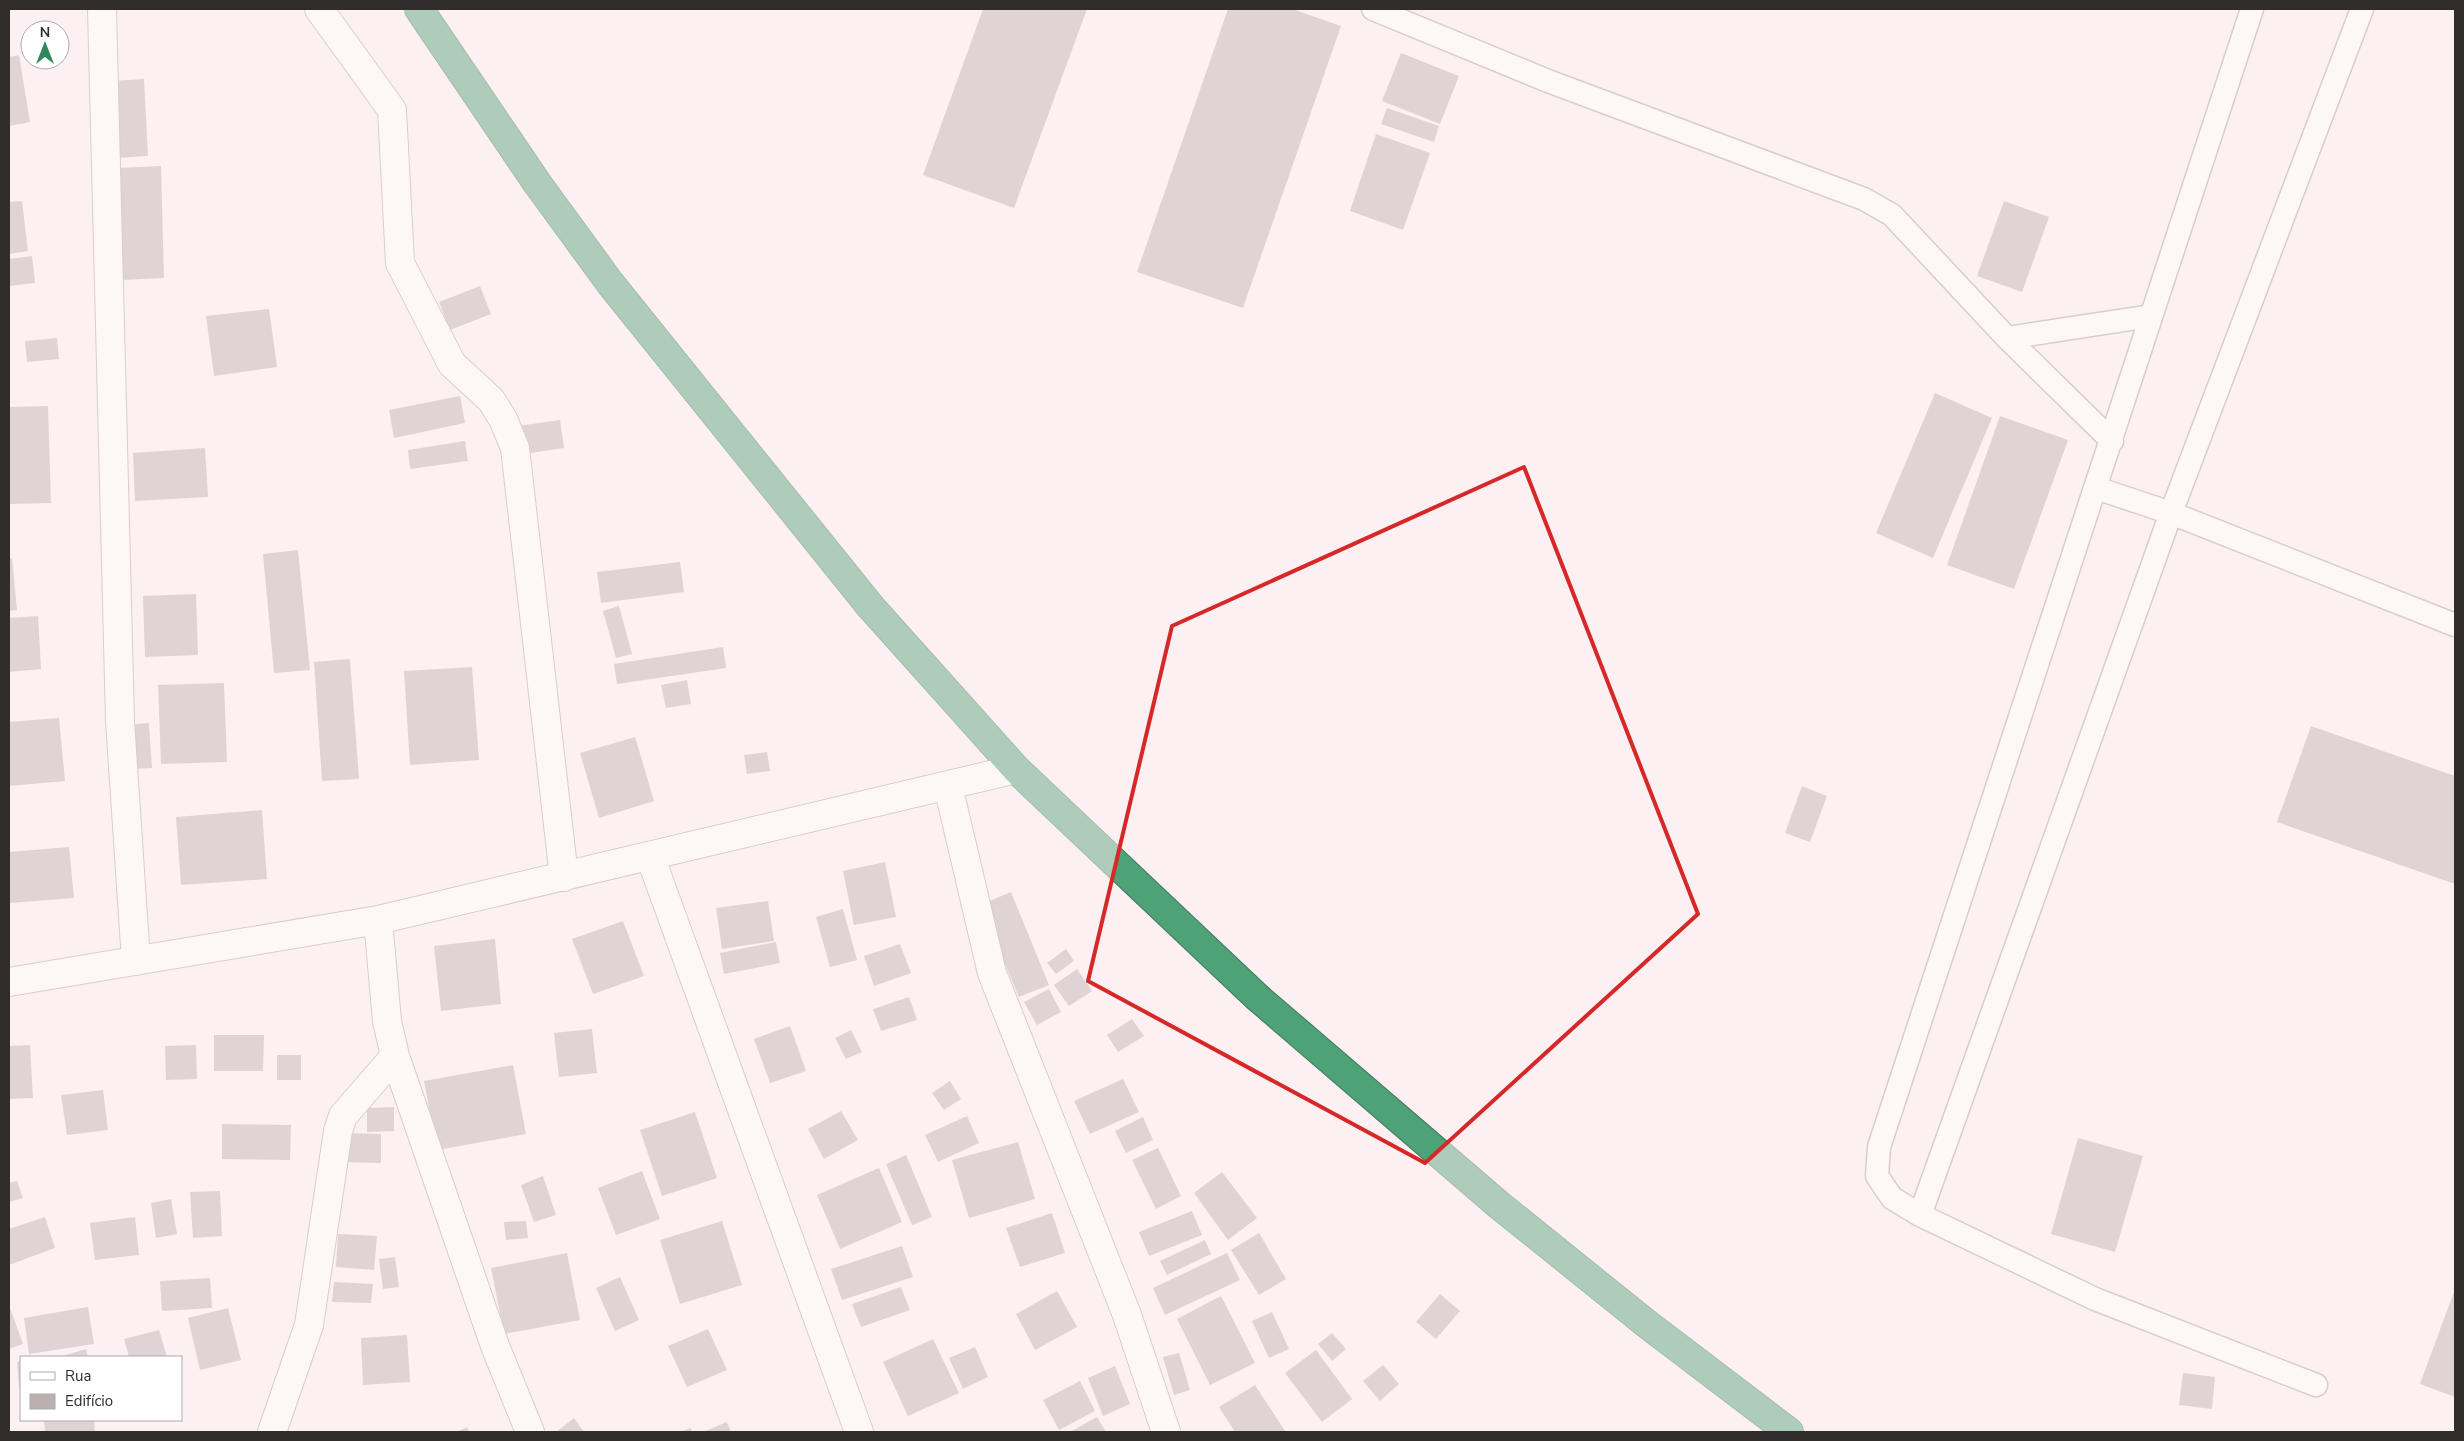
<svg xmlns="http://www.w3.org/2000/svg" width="2464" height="1441" font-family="'Nunito Sans',sans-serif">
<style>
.building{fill:#bcafb1}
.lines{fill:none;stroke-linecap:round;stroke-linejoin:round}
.lane-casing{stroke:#ada1a3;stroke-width:25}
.street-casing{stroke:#ada1a3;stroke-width:30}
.highway-casing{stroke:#43795d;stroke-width:30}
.lane{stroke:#fff;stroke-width:22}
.street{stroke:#fff;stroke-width:28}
.highway{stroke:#4da377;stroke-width:28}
.marked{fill:none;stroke:#d62828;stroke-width:4;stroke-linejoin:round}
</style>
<rect width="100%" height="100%" fill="#fdf0f2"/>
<path class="building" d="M983 9H1087L1014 208 923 175Z
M1228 9H1292L1341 26 1243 308 1137 272Z
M1401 53 1459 76 1440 124 1382 101Z
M19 55 30 122 9 126V57Z
M144 79 148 156 116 158 112 81Z
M1387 108 1439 126 1434 142 1381 124Z
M1376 134 1430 153 1403 230 1350 211Z
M161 166 164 278 121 280 117 168Z
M22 201 28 251 9 254V202Z
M2004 201 2049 217 2022 292 1977 276Z
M32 256 35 283 9 286V259Z
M480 286 491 314 450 330 439 302Z
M269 309 277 367 214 376 206 316Z
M57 338 59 359 27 362 25 341Z
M1935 393 1992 418 1933 558 1876 533Z
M460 396 465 423 394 438 389 410Z
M48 406 51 503 9 504V407Z
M2000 416 2068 440 2014 589 1947 565Z
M560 420 564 448 523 454 518 426Z
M465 441 468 461 410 469 408 450Z
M205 448 208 497 135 501 133 453Z
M298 550 310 670 274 673 263 554Z
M12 558 17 610 9 611V559Z
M680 562 684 592 601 603 597 572Z
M196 594 198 655 145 657 143 596Z
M619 606 632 654 616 658 603 611Z
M38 616 41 669 9 672V618Z
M723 647 726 668 617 684 614 664Z
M350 659 359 779 322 781 314 662Z
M472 667 479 760 410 765 404 671Z
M687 680 691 704 666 708 661 685Z
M224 683 227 762 161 764 158 685Z
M59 718 65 781 9 786V722Z
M149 723 152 768 130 769 126 725Z
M2311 726 2455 776V884L2277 822Z
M635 737 654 801 599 818 580 753Z
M767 752 770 771 747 774 744 755Z
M1802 786 1827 796 1810 842 1785 833Z
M262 810 267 879 181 885 176 817Z
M69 847 74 898 10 903 9 852Z
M885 862 896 917 854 925 843 871Z
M1011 892 1049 985 1019 997 980 905Z
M768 901 774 941 722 949 716 908Z
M843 909 857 960 830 967 816 917Z
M623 921 644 976 593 994 572 939Z
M495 939 501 1004 441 1011 434 946Z
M776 942 780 963 724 974 720 953Z
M900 944 911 973 874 986 864 956Z
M1066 949 1074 961 1056 974 1047 963Z
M1077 969 1092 991 1069 1006 1054 985Z
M1049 989 1061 1012 1037 1025 1024 1002Z
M909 997 917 1020 881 1031 873 1009Z
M1132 1019 1144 1036 1118 1052 1107 1035Z
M790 1026 806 1071 770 1083 754 1039Z
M592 1029 597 1073 559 1077 554 1033Z
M851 1030 862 1052 846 1059 835 1038Z
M214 1035H264L263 1071H214Z
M30 1045 33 1098 9 1099V1046Z
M196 1045 197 1079 166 1080 165 1046Z
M277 1055H301V1080H277Z
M513 1065 526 1134 437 1150 424 1081Z
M1123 1079 1139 1112 1090 1134 1074 1101Z
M950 1081 961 1099 944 1110 932 1093Z
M103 1090 108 1130 67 1135 61 1095Z
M394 1107V1131L367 1132V1108Z
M841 1111 858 1140 824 1159 808 1129Z
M695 1112 717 1178 662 1196 640 1130Z
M967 1116 979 1143 938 1162 925 1135Z
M1143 1117 1153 1140 1126 1153 1115 1131Z
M222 1124 291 1125 290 1160 222 1159Z
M341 1133 381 1134V1163L340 1162Z
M2078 1138 2143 1156 2115 1252 2051 1234Z
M1018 1142 1035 1199 969 1218 952 1160Z
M1158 1148 1181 1196 1156 1209 1132 1160Z
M906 1155 932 1217 912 1225 886 1164Z
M879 1168 902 1222 840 1249 817 1195Z
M642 1171 660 1219 616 1235 598 1188Z
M1222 1172 1257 1218 1228 1240 1194 1193Z
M543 1176 556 1215 534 1222 521 1185Z
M17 1181 23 1198 9 1202V1183Z
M220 1191 222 1236 193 1238 190 1192Z
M171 1199 177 1234 156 1238 151 1203Z
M1192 1211 1202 1235 1149 1256 1139 1232Z
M1052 1213 1065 1253 1020 1267 1006 1228Z
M45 1217 55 1248 9 1265V1229Z
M135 1217 139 1255 95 1260 90 1223Z
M526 1221 528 1238 506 1240 504 1222Z
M722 1221 742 1285 680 1304 660 1240Z
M1259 1233 1286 1279 1259 1295 1231 1250Z
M338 1234 377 1236 374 1270 336 1267Z
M1205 1240 1211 1254 1167 1275 1160 1261Z
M902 1246 913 1277 842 1300 831 1269Z
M567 1253 580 1320 504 1334 491 1268Z
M1227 1253 1240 1280 1165 1315 1153 1288Z
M395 1257 399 1287 383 1289 379 1259Z
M620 1277 639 1320 615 1331 596 1288Z
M210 1278 212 1308 162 1311 160 1281Z
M334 1282 373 1284 371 1303 332 1302Z
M901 1287 910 1310 861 1327 852 1304Z
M2455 1289V1397L2420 1384Z
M1057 1291 1077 1327 1035 1350 1016 1314Z
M1440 1294 1460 1311 1436 1339 1416 1322Z
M1221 1296 1255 1363 1210 1385 1177 1319Z
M9 1305 23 1344 9 1349Z
M88 1307 94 1344 29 1354 24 1318Z
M228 1308 241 1360 200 1370 188 1318Z
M1272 1312 1289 1349 1269 1358 1252 1321Z
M708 1329 727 1370 687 1387 668 1346Z
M159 1330 167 1357H129L124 1339Z
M1332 1333 1346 1349 1332 1361 1318 1344Z
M407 1335 410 1382 363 1385 361 1338Z
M933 1339 959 1393 908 1416 883 1362Z
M975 1347 988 1377 963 1389 949 1358Z
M86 1349 88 1357H59Z
M1316 1350 1352 1399 1322 1422 1285 1373Z
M1179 1353 1190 1390 1174 1395 1163 1357Z
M21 1361V1386L19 1387 17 1362Z
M1383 1365 1399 1384 1380 1401 1363 1381Z
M1115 1366 1130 1404 1103 1416 1088 1378Z
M2183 1373 2215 1377 2212 1409 2179 1405Z
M1080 1381 1095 1411 1059 1430 1043 1400Z
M1255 1385 1285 1431 1284 1432H1235L1219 1407Z
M1097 1417 1106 1432H1070Z
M574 1418 584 1432H556Z
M44 1420H94L95 1432H45Z
M727 1422 731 1432H703Z
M467 1427 469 1432H456Z
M691 1428 692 1432H679Z"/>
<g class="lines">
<defs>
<path id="lane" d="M1373 9 1548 81 1864 199 1892 215 2007 338 2112 441
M2252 9 1879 1147 1877 1176 1892 1198 1920 1215 2095 1299 2316 1385
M2007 338 2151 316
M2096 488 2171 513 2455 625
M1920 1215 2171 513 2362 9"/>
<path id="street" d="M102 9 120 721 136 961
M319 9 392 110 400 263 452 364 491 400 503 419 515 448 564 877
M948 786 992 973 1127 1315 1166 1432
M650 856 859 1432
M378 920 387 1021 395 1056 495 1346 530 1432
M9 982 378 920 1016 769
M272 1432 309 1325 338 1131 343 1116 395 1056"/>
<path id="highway" d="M419 9 537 183 610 283 870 606 1016 769 1257 997 1499 1205 1647 1324 1789 1432"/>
</defs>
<use href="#lane" class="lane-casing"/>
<use href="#street" class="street-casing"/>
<use href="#highway" class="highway-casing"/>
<use href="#lane" class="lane"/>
<use href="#street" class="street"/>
<use href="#highway" class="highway"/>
</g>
<path d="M0 0H2464V1441H0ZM1524 467 1698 914 1425 1163 1088 981 1172 626Z" fill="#fdf0f2" fill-opacity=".55" fill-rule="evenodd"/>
<path class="marked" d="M1524 467 1698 914 1425 1163 1088 981 1172 626Z"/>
<rect width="2464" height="1441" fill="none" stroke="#312c2c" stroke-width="20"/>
<rect x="20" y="1356" width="162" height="65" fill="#ffffff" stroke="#adabab"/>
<rect x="30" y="1372" width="25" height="8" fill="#ffffff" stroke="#adabab"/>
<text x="65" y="1381" font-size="15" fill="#312c2c">Rua</text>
<rect x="30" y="1394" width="25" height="15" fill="#bcafb1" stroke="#adabab"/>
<text x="65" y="1406" font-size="15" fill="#312c2c">Edifício</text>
<g transform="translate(45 45)"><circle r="24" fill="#ffffff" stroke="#adabab"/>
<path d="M0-4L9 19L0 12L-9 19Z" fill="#2e885d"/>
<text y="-8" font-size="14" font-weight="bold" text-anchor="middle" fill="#312c2c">N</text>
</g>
</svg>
